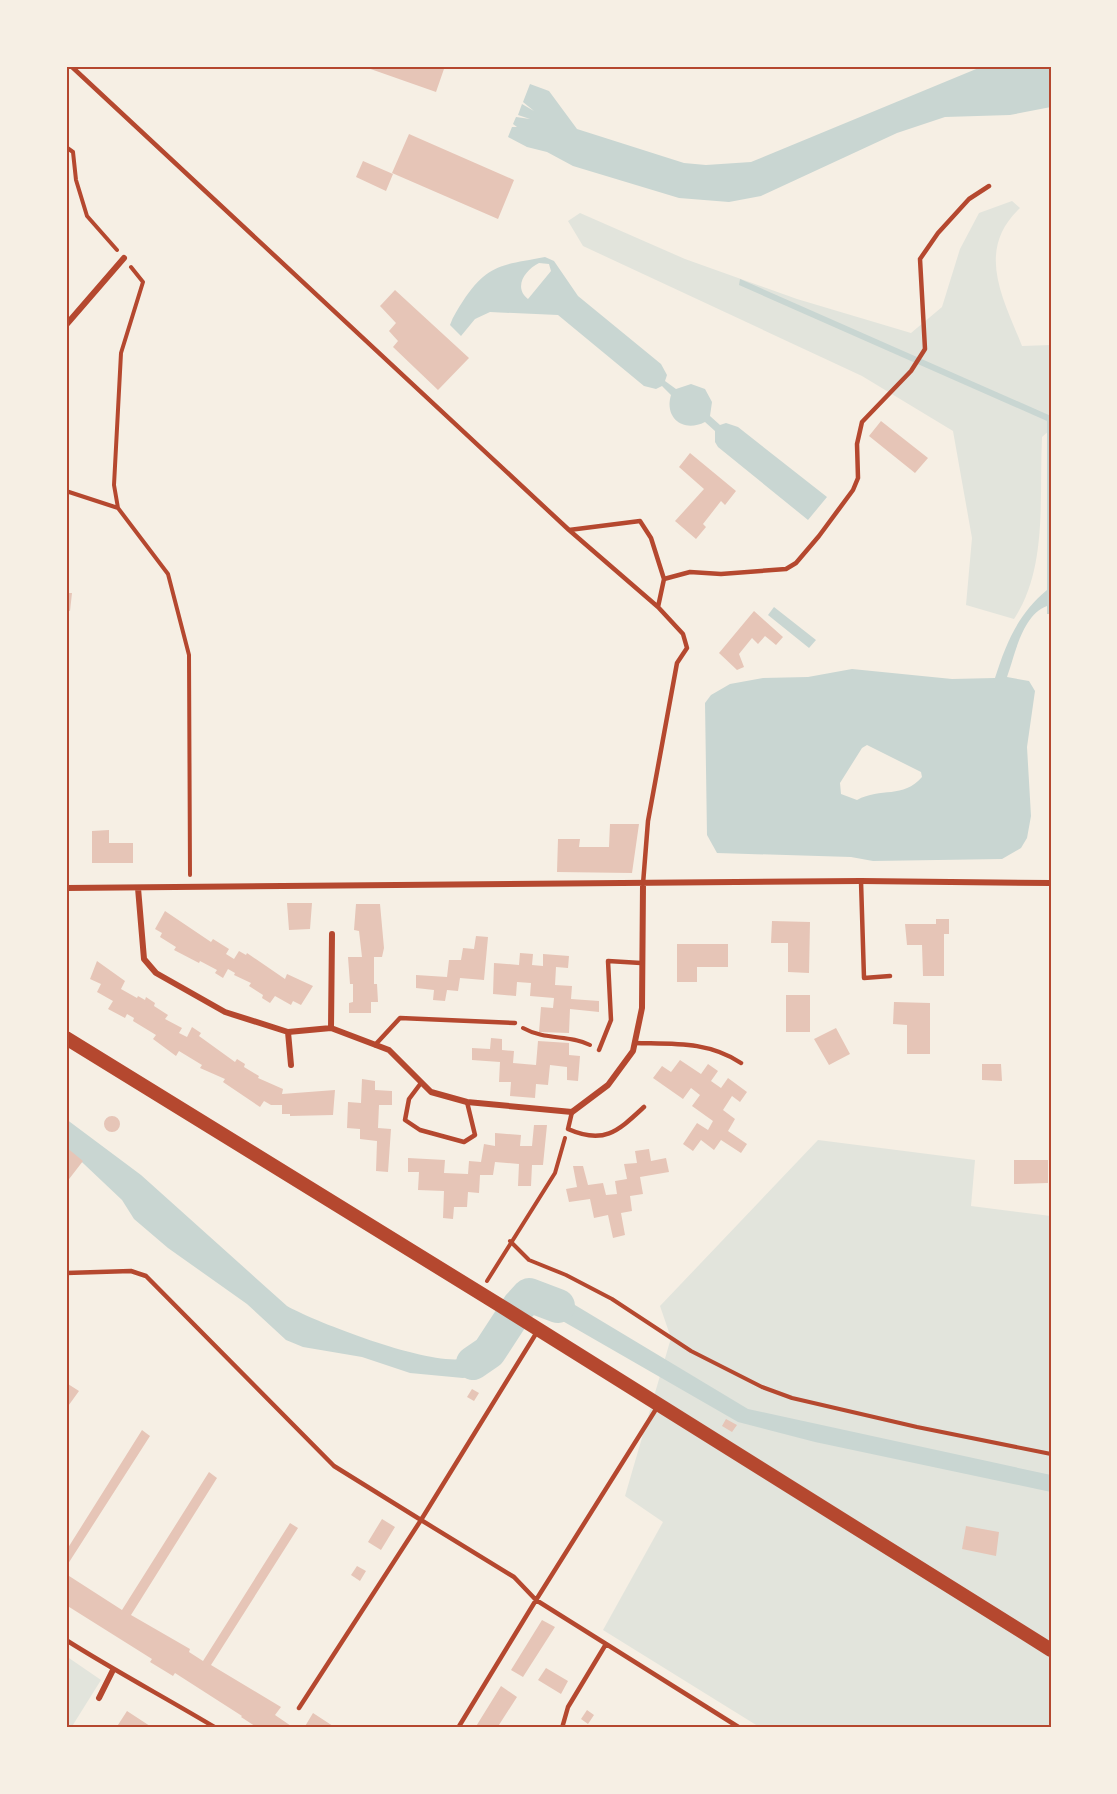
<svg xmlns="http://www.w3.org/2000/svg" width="1117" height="1794" font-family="'Public Sans',sans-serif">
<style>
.green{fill:#e2e4dc}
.water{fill:#c9d6d2;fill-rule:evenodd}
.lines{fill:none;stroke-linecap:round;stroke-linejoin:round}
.river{stroke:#c9d6d2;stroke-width:34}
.building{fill:#e6c5b7}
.path{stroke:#b5482f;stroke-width:4}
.service{stroke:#b5482f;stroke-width:4.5}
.minor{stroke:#b5482f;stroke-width:6}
.primary{stroke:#b5482f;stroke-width:14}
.neatline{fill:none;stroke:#b5482f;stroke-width:2}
</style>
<rect width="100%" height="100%" fill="#f6efe4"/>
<path class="green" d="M1012 201 1020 208C975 250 1003 298 1022 346L1051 345V429L1042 437C1039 496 1048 568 1014 619L966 605 972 538 953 431 862 376 583 246 568 221 580 213 685 259 797 299 911 333 942 307 960 249 979 213Z
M818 1140 975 1160 971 1206 1051 1216V1728H761L603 1630 663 1522 625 1496 671 1338 660 1306Z
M66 1656 101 1680 71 1728H66Z"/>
<path class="water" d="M1051 66V107L1010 115 945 117 897 133 761 196 729 202 679 198 573 166 547 152 527 147 508 137 512 127H517L513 124 516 117 530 119 518 115 522 104 534 111 523 102 530 84 549 91 577 129 684 163 706 165 751 162 981 67Z
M545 257 554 261 578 296 661 364 667 375 665 381 676 389 691 384 705 389 712 402 710 416 720 425 726 423 738 427 827 497 808 520 718 447 715 442V431L705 422C683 433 664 418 671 395L662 386 656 389 644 386 558 315 490 312 475 319 461 336 450 325C453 316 458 309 463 301 488 263 504 265 545 257ZM539 263 549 264 551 271 528 299C513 287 525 270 539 263Z
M740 279 1051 416V614H1047V606C1022 615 1015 655 1007 677L1029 681 1035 691 1027 747 1031 816 1027 838 1021 848 1002 859 873 861 851 857 717 853 707 835 705 703 711 695 730 684 763 678 808 677 852 669 952 679 995 678C1006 643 1018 614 1047 590V421L739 285ZM867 745 921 772 922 777C903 799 881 787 857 800L841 794 840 783 862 748Z
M774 607 816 640 809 648 768 615Z
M66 1119 141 1175 287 1306C315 1322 441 1371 469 1357 481 1351 488 1335 495 1324L511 1334 501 1350 468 1377 463 1378 410 1373 362 1357 303 1347 286 1340 247 1304 168 1248 134 1219 122 1200 66 1147Z
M540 1284 748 1409 1051 1475V1492L815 1442 738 1422 533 1304 527 1311 512 1302 518 1289Z"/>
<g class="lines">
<path class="river" d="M473 1363 489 1352 519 1306 529 1295 558 1306"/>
</g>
<path class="building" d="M362 66H445L436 92Z
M409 134 514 180 498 219 392 173Z
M363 161 393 174 386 191 356 177Z
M395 290 469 358 438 390 393 347 398 341 389 331 396 323 380 306Z
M881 421 928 458 915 473 869 436Z
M690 453 736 491 725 505 721 501 703 524 706 527 696 539 675 521 704 489 679 467Z
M66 593H72L70 611 66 610Z
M754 611 783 637 776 645 765 636 758 644 752 638 739 654 744 667 737 670 719 653Z
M610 824H639L632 873 557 872 558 839H580L579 847H609Z
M109 830V843H133V863H92V831Z
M287 903H312L310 929 289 930Z
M356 904H380L384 948 382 957H374V984H377L378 1002H371V1013H349V1003L353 1002V984H350L348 957H362L359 931 354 930Z
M165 911 211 942 213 939 229 949 226 954 234 959 239 951 246 955 247 953 285 979 287 974 313 986 301 1005 293 1001 291 1005 275 996 270 1003 262 998 263 995 249 986 251 983 234 975 235 973 228 969 223 978 215 973 217 970 200 961 199 963 174 950 176 947 160 937 162 933 155 929Z
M936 919H949V934H944V976H923L922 945H907L905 924H936Z
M772 921 810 922 809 973 788 972V943H771Z
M476 936 488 937 484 980 460 978 458 991 447 990 445 1001 433 1000 434 990 416 988V975L447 977 449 960H461L463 948 474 949Z
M677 944H728V967H697V982H677Z
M520 953 533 954 532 965 543 966V954L569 956 568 968 556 967 555 985 572 986 571 999 599 1001V1012L570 1009 569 1033 539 1032 541 1007 553 1008 554 998 530 996 531 983 517 982 516 996 493 994 494 963 519 965Z
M97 961 125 981 121 989 137 998 138 996 145 1000 146 997 155 1003 154 1006 168 1015 165 1019 182 1028 179 1033 187 1037 192 1027 201 1033 199 1036 235 1062 237 1059 245 1064 244 1067 259 1076 258 1078 283 1089 282 1094 335 1090 333 1115 290 1116V1114H282V1105H271L264 1101 260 1107 223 1082 225 1079 200 1068 202 1065 179 1051 176 1056 153 1039 156 1035 133 1021 134 1018 127 1014 125 1018 108 1009 113 1001 97 992 101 984 90 979Z
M786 995H810V1032H786Z
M894 1002 930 1003V1054H907V1025L893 1024Z
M836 1028 850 1054 829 1065 814 1039Z
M491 1038 502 1039V1050L514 1051 513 1063 536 1065 538 1041 569 1043V1055L580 1056 578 1081 567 1080V1067L550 1065 548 1085 536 1084 535 1098 510 1096 511 1082H499L500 1062 472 1060V1048L490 1049Z
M680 1060 701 1074 708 1064 718 1071 711 1081 721 1088 728 1078 747 1092 740 1102 732 1096 723 1110 735 1119 728 1131 747 1144 741 1153 721 1140 714 1150 701 1140 693 1151 683 1144 697 1123 708 1130 713 1121 692 1106 700 1095 691 1088 683 1099 653 1078 662 1066 671 1072Z
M982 1064H1001L1002 1081 982 1080Z
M362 1079 375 1081V1090L392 1091V1105H379L378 1128 391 1129 388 1172 376 1171 377 1141 360 1139V1129L347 1128 348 1102 361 1103Z
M104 1124a8 8 0 1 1 16 0a8 8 0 1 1-16 0Z
M534 1125H547L543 1165H532L531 1186H518L519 1164 495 1162 493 1175H480L479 1193 468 1192 467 1207H454L453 1219 443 1218 444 1191 418 1190 419 1172H408V1158L445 1160 444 1173 468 1174 469 1161 481 1162 484 1144 495 1146V1133L521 1135 520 1146H532Z
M66 1147 83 1161 66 1183Z
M649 1149 651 1161 666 1158 669 1172 640 1177 643 1194 630 1196 632 1211 621 1213 625 1235 613 1238 608 1215 594 1218 590 1199 569 1202 566 1189 577 1187 573 1166H583L588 1185 603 1183 606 1195 617 1194 615 1181 627 1179 624 1164 637 1163 635 1151Z
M1014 1160H1048V1183L1014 1184Z
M68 1384 79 1391 66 1409V1387Z
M472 1389 479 1393 474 1401 467 1397Z
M726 1419 737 1425 732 1432 722 1426Z
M142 1430 150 1436 66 1567V1551Z
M209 1472 217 1478 131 1615 190 1649 189 1652 203 1661 290 1523 298 1528 211 1665 281 1707 275 1715 294 1728H258L241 1717 242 1716 175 1673 173 1676 150 1662 152 1659 66 1605V1574L122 1610Z
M382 1519 395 1527 381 1550 368 1542Z
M966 1526 999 1532 996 1556 962 1549Z
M357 1566 366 1571 360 1581 351 1575Z
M542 1620 555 1627 523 1677 511 1670Z
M546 1668 568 1681 561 1694 538 1680Z
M501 1686 517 1697 497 1728H475Z
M587 1710 594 1715 588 1724 581 1719Z
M127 1711 153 1728H116Z
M313 1713 336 1728H304Z"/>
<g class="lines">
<path class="path" d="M66 147 73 152 76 180 87 216 117 250
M66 491 118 508 114 485 121 353 143 282 131 267
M118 508 168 574 189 655 190 875
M523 1028C546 1041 569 1034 590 1045
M510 1241 529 1260 566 1275 612 1299 691 1351 762 1387 792 1398 917 1427 1051 1454
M487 1281 555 1173 565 1138"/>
<path class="service" d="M71 66 569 530
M664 579 690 572 721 574 786 569 796 563 819 536 853 490 858 478 857 444 862 422 911 371 925 349 920 259 938 233 969 199 989 186
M861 881 864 978 890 976
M643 884 648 821 677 663 687 648 683 634 658 607 569 530 640 521 651 538 664 579 658 607
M635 1043C673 1044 708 1041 741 1063
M375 1045 400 1018 515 1023
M599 1050 611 1020 608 961 641 963
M421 1083 409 1099 405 1120 420 1130 464 1142 475 1135 467 1102
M572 1112 568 1129C604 1145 618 1131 644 1107
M66 1273 131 1271 146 1276 334 1466 421 1520 299 1708
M537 1332 421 1520 514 1577 536 1600 658 1406
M66 1640C115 1671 166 1698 216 1728
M458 1728 536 1600 740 1728
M562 1728 568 1707 606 1644"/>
<path class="minor" d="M66 325 124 258
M66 888 861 881 1051 883
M138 888 144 959 156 973 225 1012 288 1032 331 1028 389 1050 431 1092 467 1102 572 1112 608 1085 633 1051 642 1008 643 884
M331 1028 332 934
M288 1032 291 1065
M99 1698 113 1670"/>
<path class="primary" d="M66 1038 501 1306 1051 1650"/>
</g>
<rect width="1117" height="1794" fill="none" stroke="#f6efe4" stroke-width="135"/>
<rect x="68" y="68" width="982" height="1658" class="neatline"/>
</svg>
